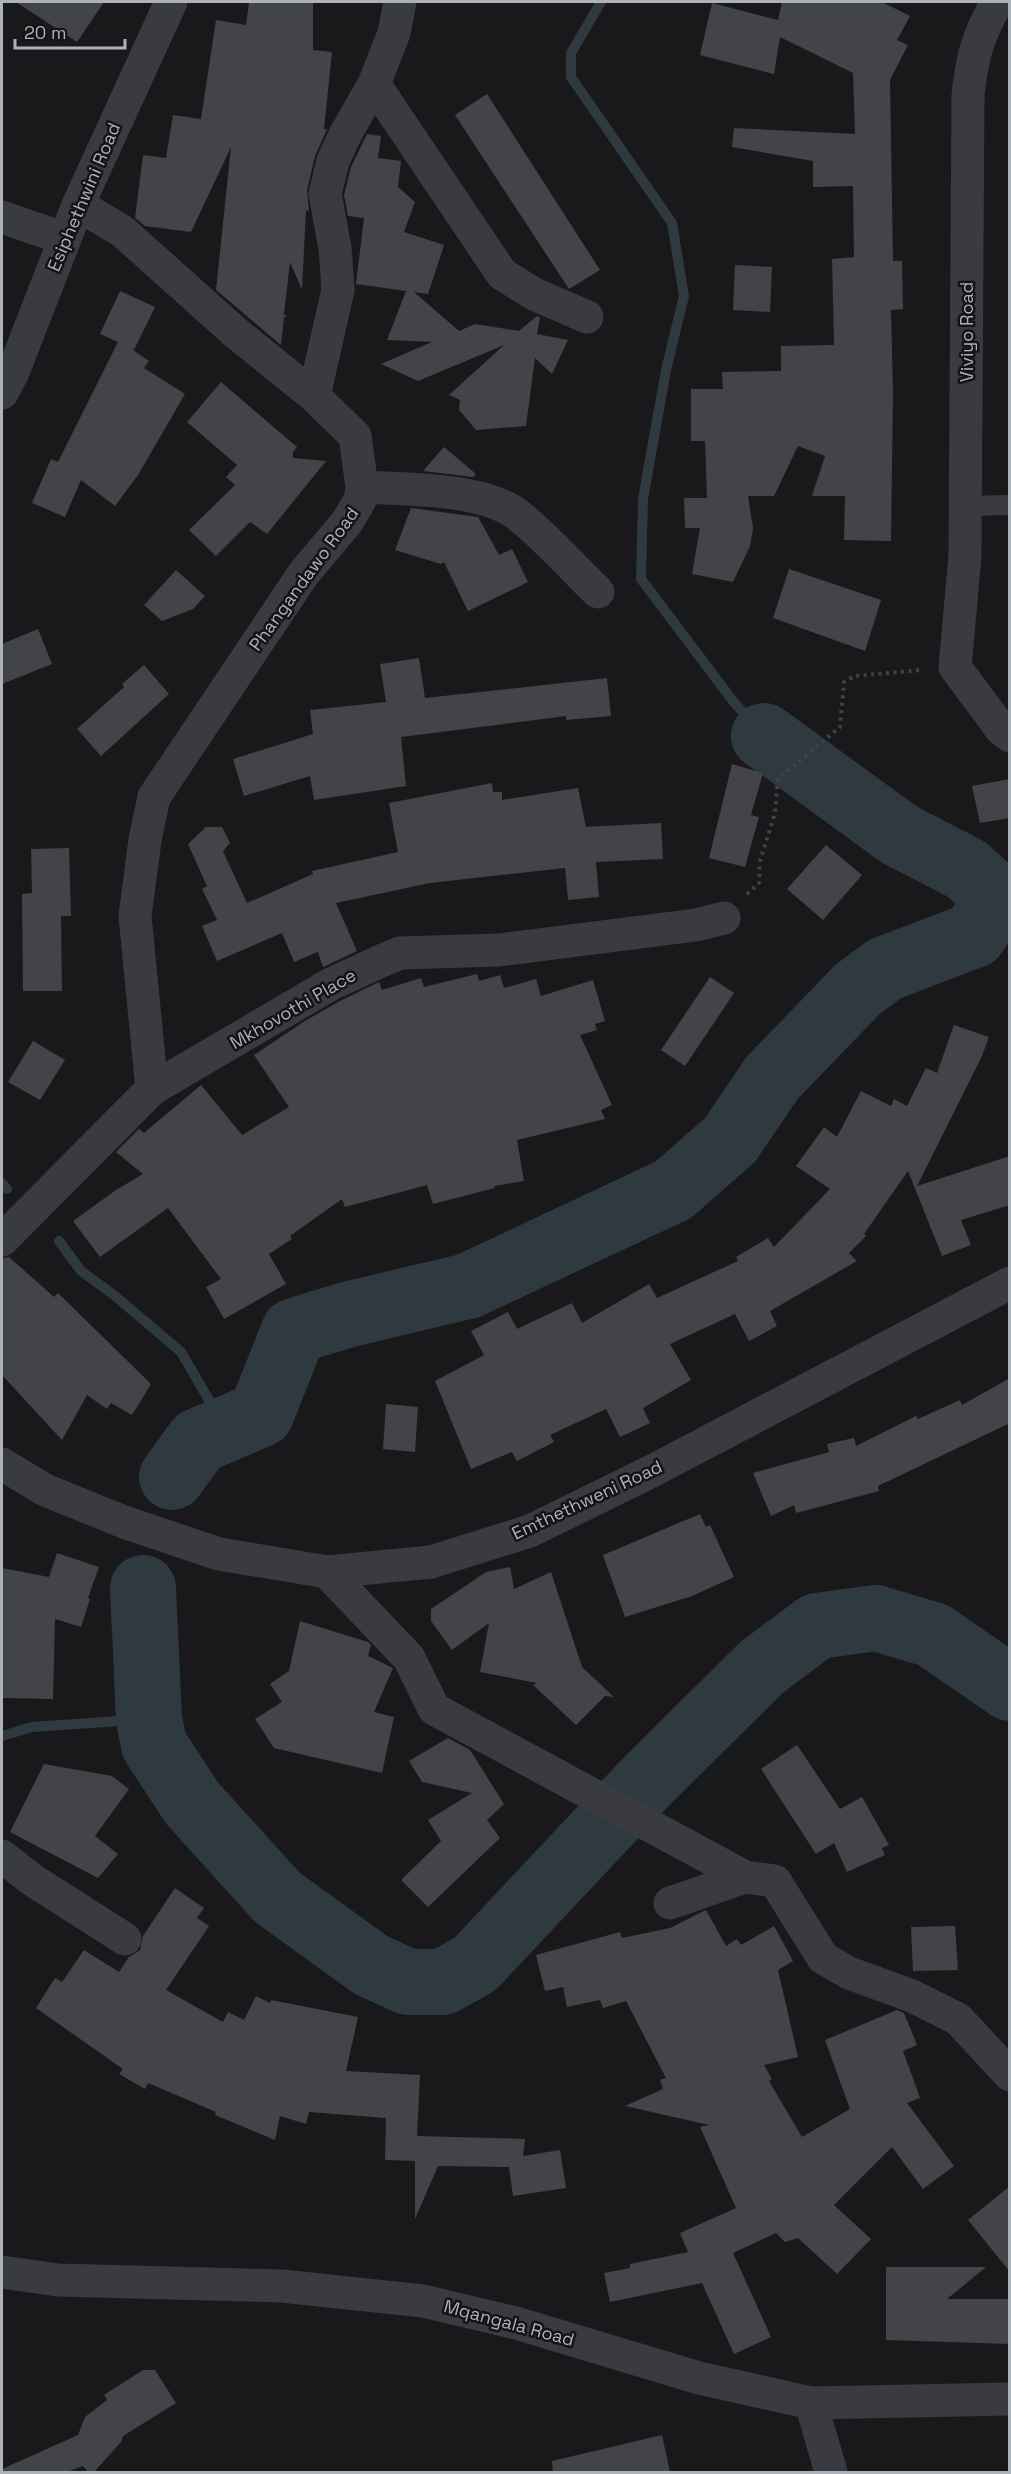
<svg xmlns="http://www.w3.org/2000/svg" width="1011" height="2474" font-family="'Space Grotesk',sans-serif">
<style>
.lines{fill:none;stroke-linecap:round;stroke-linejoin:round}
.stream{stroke:#2e3a3f;stroke-width:10}
.river{stroke:#2e3a3f;stroke-width:66}
.building{fill:#434448}
.path{stroke:#404247;stroke-width:4;stroke-dasharray:3 4.5;stroke-linecap:butt}
.service{stroke:#3a3b40;stroke-width:20}
.minor{stroke:#3a3b40;stroke-width:33}
.tertiary{stroke:#3a3b40;stroke-width:33}
.labels{text-anchor:middle;stroke-width:5;stroke-linejoin:round;paint-order:stroke}
.street-label{font-size:18px;fill:#abb2ba;stroke:#141416}
</style>
<rect width="100%" height="100%" fill="#19191b"/>
<g class="lines">
<path class="stream" d="M601 2 571 53V77L672 223 684 296 666 370 643 499 641 579 733 701 764 736
M2 1183 7 1189
M59 1241 81 1271 114 1295 181 1352 226 1429
M2 1736 32 1727 149 1719"/>
<path class="river" d="M172 1477 198 1441 261 1414 294 1331 346 1315 468 1286 673 1190 730 1140 772 1078 858 989 885 969 974 935 990 911 985 886 966 869 900 835 764 736
M143 1588 149 1719 154 1745 192 1803 277 1897 371 1965 408 1982H443L475 1964 645 1783 762 1667 817 1626 876 1618 933 1635 1010 1688"/>
</g>
<path class="building" d="M16 2H104L77 42Z
M249 2H313V50L332 52 324 129H327L315 156 307 190 309 211 306 210 302 290 290 262 284 314 287 317H284L281 345 216 290 231 147 191 232 145 226 135 218 143 155 166 158 173 115 201 119 216 20 246 25Z
M782 2H882L910 16 897 40 908 45 890 80 893 261H902L903 309 891 310 893 393 891 541 844 540 845 496H812L825 456 798 446 774 496H748L753 528 750 546 733 582 692 574 700 528H685L684 498H707L705 441H691V389H723L722 372 781 371V346L834 345 832 259 854 257 853 186 813 187V161L732 147 734 128 855 134 853 73 780 37 774 74 700 55 712 3 778 20Z
M487 94 600 270 569 289 455 115Z
M367 134 381 136 378 158 401 161 398 187 415 202 404 232 444 245 428 294 414 292 459 331 475 324 519 331 537 316 540 317 537 334 568 340 552 374 535 358 526 426 476 430 459 410 460 400 449 395 504 345 418 381 381 364 432 342 387 340 406 291 356 284 364 218 348 216 344 195 351 167Z
M735 265 772 267 770 312 733 310Z
M120 291 155 307 134 350 130 348 149 361 144 368 185 394 138 475 115 506 81 480 65 517 32 503 51 459 58 462 118 342 100 334Z
M221 382 297 447 293 452V458L326 461 267 534 250 522 216 556 189 530 235 485 226 477 237 465 187 422Z
M444 447 476 474 473 477 423 471Z
M411 508 478 517 499 555 512 549 528 582 468 611 444 562 441 564 395 550Z
M789 569 881 600 865 651 773 618Z
M176 570 205 596 193 609 162 621 144 605Z
M38 629 52 664 2 684V644Z
M419 658 425 698 607 678 611 716 566 720V716L401 737 406 786 314 800 310 776 244 796 233 759 313 734 310 710 386 702 380 664Z
M144 665 169 694 101 756 77 729 124 687 122 684Z
M732 764 763 773 751 815 759 817 745 867 709 858Z
M1010 779V818L980 823 972 786Z
M492 783 493 792H502V800L578 788 586 827 661 823 663 859 596 862 599 897 568 900 565 868 430 883 336 903 357 951 323 967 318 952 294 962 282 933 217 961 202 926 217 920 202 889 207 886 188 844 206 827H222L230 843 223 851 247 903 313 874 312 871 398 852 389 803Z
M826 845 862 875 823 920 787 889Z
M69 848 71 916H61L62 991H23L22 894 32 893 31 849Z
M477 974 479 981 500 975 504 988 536 979 541 996 593 980 605 1021 595 1024 597 1030 580 1035 612 1105 601 1110 605 1119 517 1140 524 1181 494 1186 495 1188 433 1204 427 1185 345 1207 342 1199 290 1236 292 1239 269 1254 286 1284 224 1319 206 1287 221 1279 168 1208 100 1257 73 1221 116 1190 143 1174 116 1152 139 1129 144 1133 201 1085 242 1135 289 1107 254 1055 305 1021 340 1001 379 982 382 990 421 978 424 987Z
M710 977 734 993 685 1066 661 1050Z
M954 1025 989 1037 982 1056 917 1186 1010 1156V1205L961 1220 971 1245 942 1256 908 1171 864 1234 866 1236 849 1253 857 1261 770 1311 777 1326 749 1341 735 1314 670 1344 691 1380 643 1408 650 1423 620 1437 606 1409 550 1435 554 1442 517 1461 512 1452 471 1469 435 1381 484 1355 471 1331 508 1312 517 1329 572 1303 582 1323 649 1284 657 1298 738 1261 736 1257 768 1238 774 1247 830 1189 796 1166 824 1127 837 1137 861 1091 891 1106 894 1099 907 1106 926 1068 937 1073Z
M33 1041 65 1060 40 1100 8 1082Z
M9 1257 54 1297 58 1293 151 1384 132 1415 111 1403 107 1409 87 1395 62 1440 2 1375V1258Z
M1010 1378V1423L878 1486 879 1491 796 1513 794 1505 771 1516 753 1473 829 1452 827 1444 854 1438 856 1446 916 1416 918 1419 960 1400 962 1405Z
M386 1404 418 1407 415 1452 383 1449Z
M700 1514 706 1527 710 1525 734 1577 692 1596 625 1617 603 1555Z
M57 1553 99 1567 88 1598 90 1599 81 1627 55 1619 53 1699 2 1698V1568L49 1577Z
M510 1567 514 1589 551 1572 582 1667 614 1697 605 1696 576 1725 533 1685 537 1683 480 1672 489 1623 452 1650 431 1621V1609L486 1572Z
M300 1621 368 1642 371 1645 368 1656 393 1668 374 1712 394 1717 382 1773 274 1748 255 1719 282 1702 270 1684 289 1671Z
M448 1738 470 1750 504 1804 487 1820 500 1838 428 1907 401 1880 441 1841 428 1820 472 1793 422 1782 409 1761Z
M797 1745 840 1809 862 1797 889 1845 882 1848 885 1855 847 1872 834 1843 816 1854 761 1769Z
M44 1764 112 1776 129 1789 95 1836 118 1854 98 1878 10 1832Z
M175 1888 204 1908 197 1918 209 1926 166 1990 223 2022 228 2012 244 2020 256 1996 270 2003 271 2000 358 2017 346 2071 420 2075 417 2136 525 2139 523 2156 560 2150 566 2188 513 2196 509 2167 438 2166 415 2219V2161L385 2160 386 2118 309 2112 306 2124 280 2116 275 2140 215 2115 216 2112 148 2083 145 2089 119 2074 123 2069 36 2008 55 1978 62 1982 84 1950 119 1972 129 1957 140 1950 143 1936Z
M706 1910 726 1946 737 1939 741 1945 774 1926 793 1961 778 1970 798 2057 764 2065 772 2079 769 2081 802 2137 850 2109 825 2040 897 2010 904 2013 917 2045 903 2051 920 2098 907 2103 954 2166 923 2189 892 2147 834 2205 871 2239 837 2274 798 2238 785 2242 776 2233 733 2253 771 2337 734 2354 702 2283 610 2302 604 2273 630 2268V2264L688 2252 680 2233 736 2208 700 2127 709 2125 625 2106 663 2089 660 2080 666 2078 626 2001 603 2008 600 2000 567 2007 563 1987 545 1991 536 1955 620 1932 622 1938 670 1928Z
M955 1926 958 1970 913 1971 911 1927Z
M1010 2186V2272L968 2220Z
M886 2267H986L947 2299H1010V2344L886 2340Z
M143 2370H155L176 2403 123 2436 121 2442 94 2472H88L83 2466 67 2472H2V2469L78 2435 85 2417 107 2400 104 2395Z
M662 2435 670 2472H553L552 2461Z"/>
<g class="lines">
<path class="path" d="M747 894 759 883 760 861 775 813 778 779 840 727 844 682 855 676 922 670"/>
<path class="service" d="M966 506 1010 505"/>
<path class="minor" d="M997 2C978 36 972 56 968 95L965 555 955 667 1001 729 1010 736
M374 84 502 274 534 294 587 317
M78 205 122 231 236 333 314 396 355 436 362 487 360 500 347 522 304 573 154 797 145 840 135 916 152 1089
M2 217 65 239
M2 393 13 372 78 205 171 2
M314 396 338 290 335 248 325 194 333 161 346 133 374 84 394 33 400 2
M362 487C404 489 484 488 518 515 547 538 572 567 598 592
M2 1240 152 1089 331 984 381 961 400 953 499 950 696 925 724 918
M327 1572 409 1658 434 1709 745 1877
M2 1856 31 1879 125 1939
M670 1903 745 1877 775 1881 823 1958 849 1973 912 1996 958 2019 1010 2075
M2 2272 58 2280 282 2286 423 2301 516 2323 699 2378 811 2403 1010 2399
M811 2403 831 2472"/>
<path class="tertiary" d="M2 1464 45 1490 124 1522 219 1554 327 1572 431 1562 530 1531 652 1471 1010 1283"/>
</g>
<g class="labels">
<g class="street-label">
<text transform="translate(84 197) rotate(-67)" y="6">Esiphethwini Road</text>
<text transform="translate(967 332) rotate(-90)" y="6">Viviyo Road</text>
<text transform="translate(304 579) rotate(-54)" y="6">Phangandawo Road</text>
<text transform="translate(293 1009) rotate(-30)" y="6">Mkhovothi Place</text>
<text transform="translate(587 1500) rotate(-25)" y="6">Emthethweni Road</text>
<text transform="translate(509 2323) rotate(15)" y="6">Mqangala Road</text>
</g>
</g>
<rect width="1011" height="2474" fill="none" stroke="#abb2ba" stroke-width="6"/>
<path d="M15 39v9h110v-9" fill="none" stroke="#abb2ba" stroke-width="3"/>
<text x="24" y="39" font-size="18" fill="#abb2ba" stroke="#141416" stroke-width="4.5" paint-order="stroke">20 m</text>
</svg>
